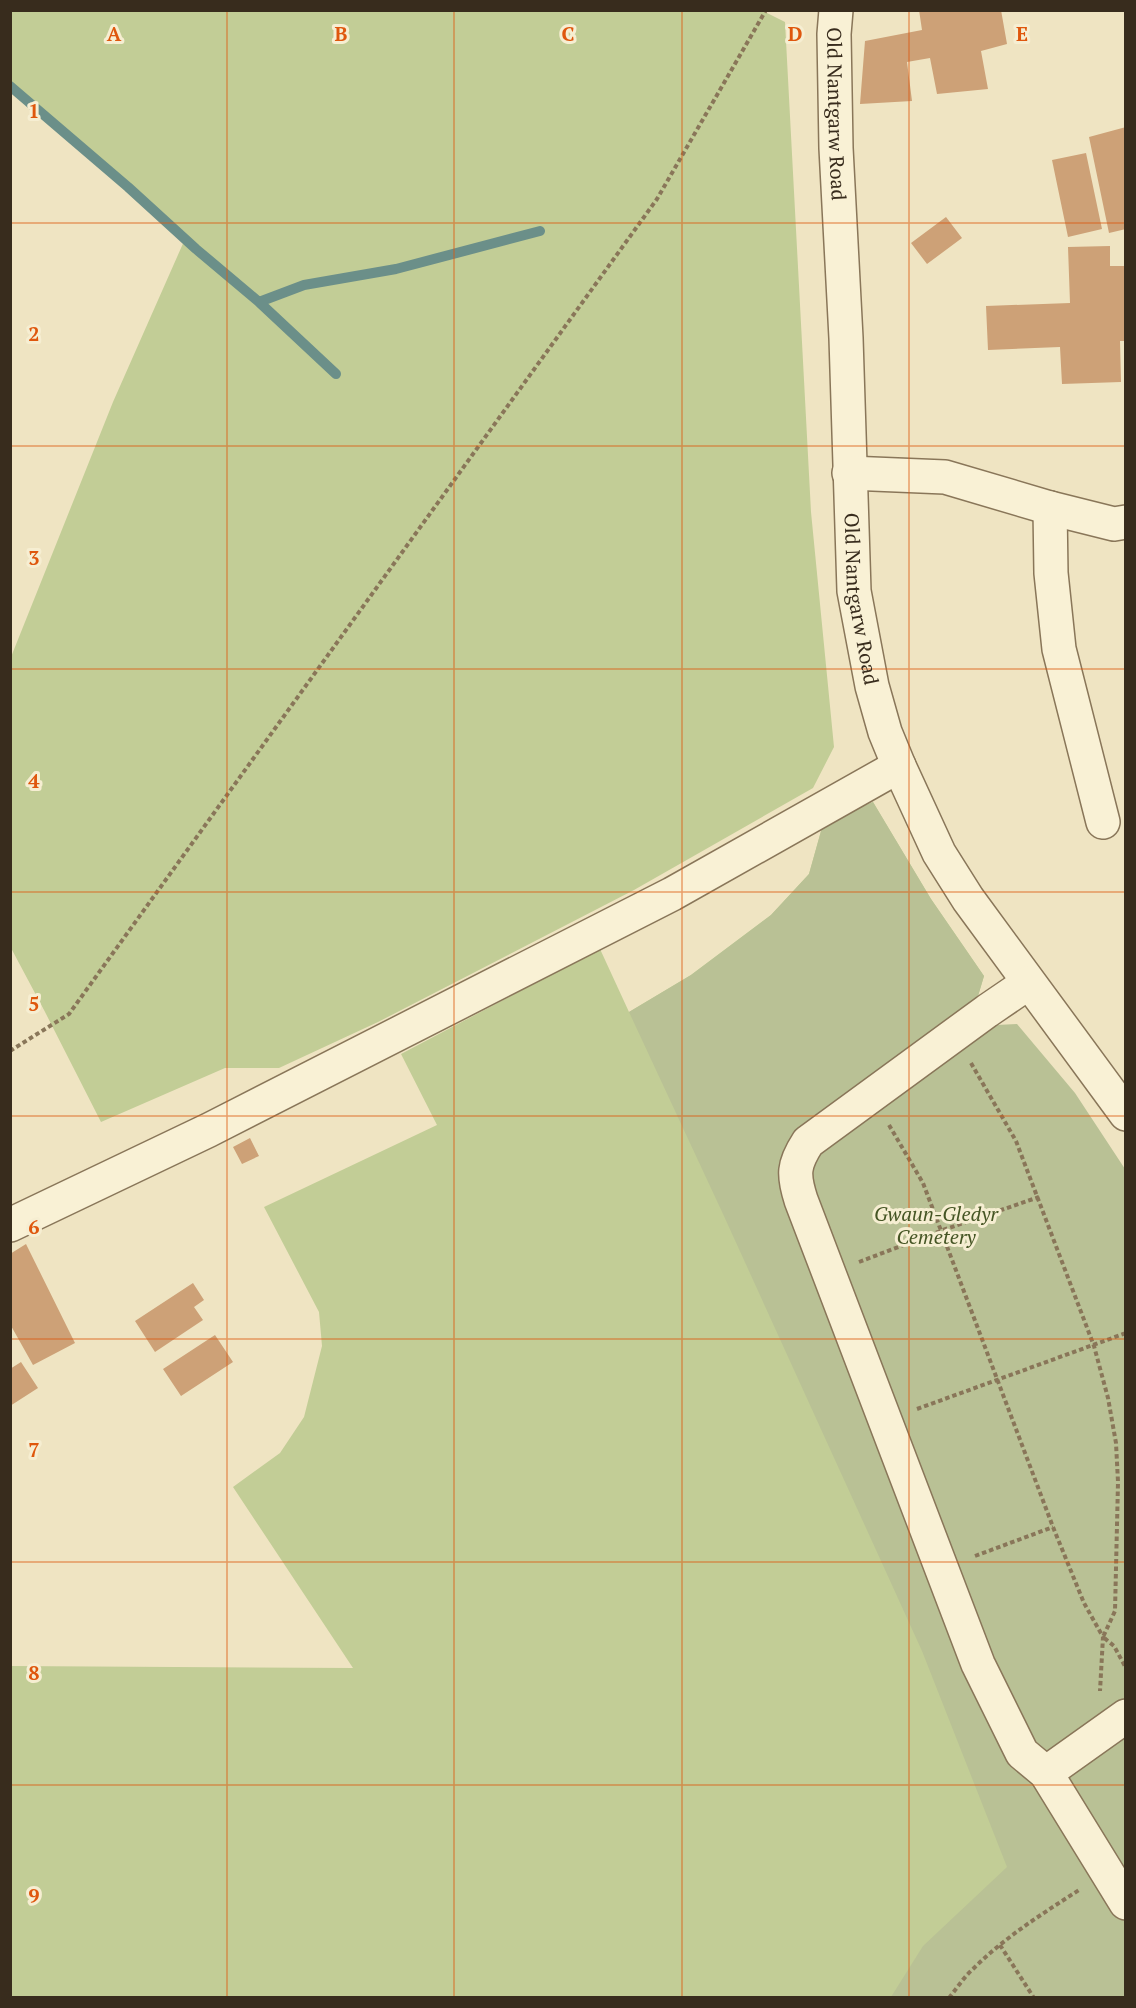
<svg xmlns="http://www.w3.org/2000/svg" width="1136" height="2008" font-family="'PT Serif',serif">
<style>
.green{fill:#c2cd96}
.cemetery{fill:#b9c195}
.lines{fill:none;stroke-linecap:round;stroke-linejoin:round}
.stream{stroke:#6b8f89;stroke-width:10}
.building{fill:#cda177}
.minor-casing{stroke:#897659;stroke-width:36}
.path{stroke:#897659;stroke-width:4;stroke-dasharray:4.5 3;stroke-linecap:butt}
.minor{stroke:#f9f1d5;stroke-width:33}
.grid{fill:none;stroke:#df570d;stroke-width:1.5;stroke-opacity:0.55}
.labels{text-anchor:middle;stroke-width:6;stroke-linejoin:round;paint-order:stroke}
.street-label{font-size:20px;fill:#382c1d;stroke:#f6eed2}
.park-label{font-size:20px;font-style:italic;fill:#455524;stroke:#f6eed2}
.grid-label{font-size:20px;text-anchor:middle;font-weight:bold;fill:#df570d;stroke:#f6eed2;stroke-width:6;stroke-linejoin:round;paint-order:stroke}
</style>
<rect width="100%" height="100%" fill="#efe4c2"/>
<path class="green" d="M763 11 785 22 811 512 834 747 813 788 634 890 378 1022 279 1068H225L101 1122 44 1010 11 948V657L113 402 185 239 11 86V11Z
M873 802 931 899 984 976 978 996 981 1001 1046 1815 941 1997 11 1998V1666L353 1668 233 1487 280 1453 304 1417 322 1346 319 1312 264 1207 437 1125 401 1054 600 949 629 1012 691 975 771 915 809 874 823 824Z"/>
<path class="cemetery" d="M873 802 931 899 984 976 978 996 996 1025 1017 1024 1075 1093 1125 1169V1997H891L923 1946 1007 1867 922 1651 723 1214 629 1012 691 975 771 915 809 874 823 824Z"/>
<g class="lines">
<path class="stream" d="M10 86 128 187 196 249 259 302 336 374
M259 302 304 285 396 269 540 231"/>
</g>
<path class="building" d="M919 10H1001L1007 44 981 51 988 89 937 94 930 58 907 62 912 101 860 104 865 41 922 30Z
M1126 127V229L1109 233 1089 137Z
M1086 153 1102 229 1068 237 1052 160Z
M946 217 962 238 927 264 911 243Z
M1110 246V266H1126V341H1120L1121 382 1062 384 1060 347 988 350 986 306 1070 303 1068 247Z
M250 1138 259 1156 242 1164 233 1147Z
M26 1244 75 1343 33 1365 10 1324V1254Z
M193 1283 204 1300 194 1307 203 1320 155 1352 135 1321Z
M215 1335 233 1362 181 1396 163 1369Z
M21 1362 38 1388 10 1406V1369Z"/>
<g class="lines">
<defs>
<g id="minor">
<path id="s1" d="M836 10 834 34 836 148 846 338 854 591 872 686 885 732 899 766 939 853 968 899 1126 1114"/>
<path d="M849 473 945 477 1050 508 1114 524 1126 522"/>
<path d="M1050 508 1051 573 1059 649 1103 822"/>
<path d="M1028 983 987 1011 808 1142C793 1165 793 1175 801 1200L978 1664 1022 1753 1046 1773 1126 1903"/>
<path d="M10 1225 209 1130 672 894 899 766"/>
<path d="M1046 1773 1126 1716"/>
</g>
</defs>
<use href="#minor" class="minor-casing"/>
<path class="path" d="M10 1051 69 1014 657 199 766 10
M971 1063 1016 1141 1094 1346 1108 1398 1116 1443 1118 1482 1115 1611 1103 1637 1114 1646 1126 1668
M889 1125 923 1183 1053 1527 1084 1603 1103 1637 1100 1691
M859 1262 943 1230 1039 1197
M917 1409 1126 1333
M975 1556 1053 1527
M1000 1945 1034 1998
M949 1998C957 1988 964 1977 973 1969 1005 1937 1042 1914 1079 1890"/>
<use href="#minor" class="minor"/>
</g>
<path class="grid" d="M227 10V1998M454 10V1998M682 10V1998M909 10V1998M10 223H1126M10 446H1126M10 669H1126M10 892H1126M10 1116H1126M10 1339H1126M10 1562H1126M10 1785H1126"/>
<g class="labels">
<g class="street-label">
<text dy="7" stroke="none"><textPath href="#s1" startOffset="104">Old Nantgarw Road</textPath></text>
<text dy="7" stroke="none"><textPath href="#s1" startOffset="590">Old Nantgarw Road</textPath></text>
</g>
<g class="park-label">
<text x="936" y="1221">Gwaun-Gledyr<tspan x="936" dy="23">Cemetery</tspan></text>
</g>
</g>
<g class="grid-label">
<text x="114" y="41">A</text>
<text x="341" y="41">B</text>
<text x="568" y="41">C</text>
<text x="795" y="41">D</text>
<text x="1022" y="41">E</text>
<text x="34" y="118">1</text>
<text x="34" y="341">2</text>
<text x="34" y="565">3</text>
<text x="34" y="788">4</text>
<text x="34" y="1011">5</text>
<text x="34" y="1234">6</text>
<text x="34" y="1457">7</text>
<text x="34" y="1680">8</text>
<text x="34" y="1903">9</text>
</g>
<rect width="1136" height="2008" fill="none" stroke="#382c1d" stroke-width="24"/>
</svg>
